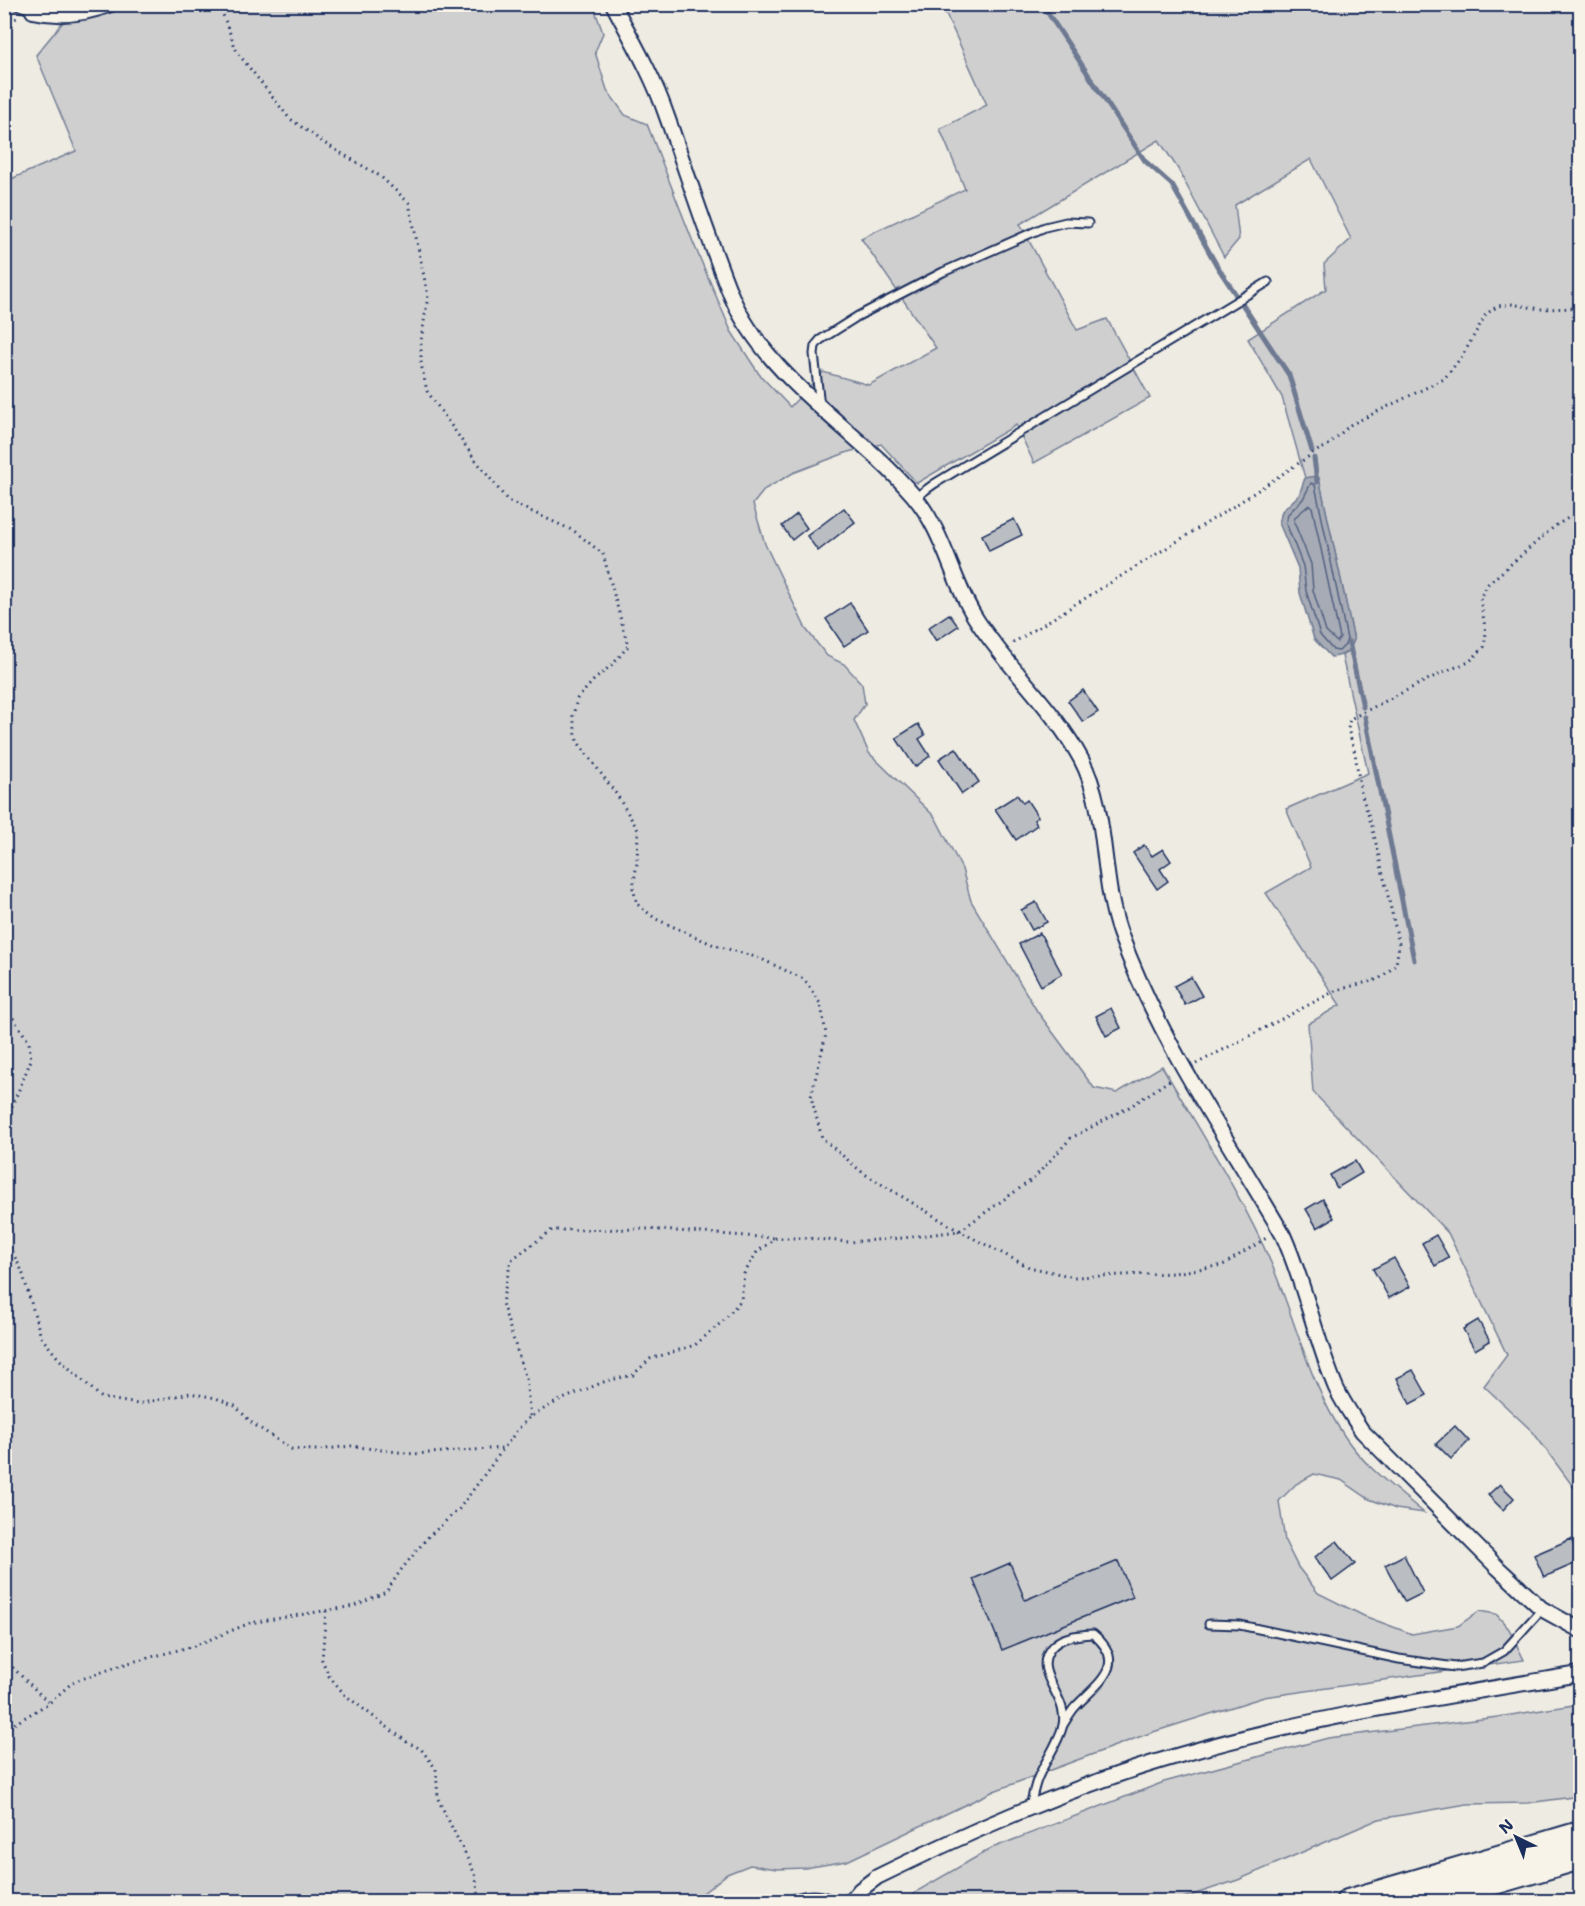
<svg xmlns="http://www.w3.org/2000/svg" width="1585" height="1906" font-family="'Shantell Sans',sans-serif">
<style>
.green{fill:#cfcfcf;stroke:#757f96;stroke-width:1.5}
.water{fill:#a6abb5;stroke:#6e7992;stroke-width:1.5}
.lines{fill:none;stroke-linecap:round;stroke-linejoin:round}
.shore{stroke:#536181;stroke-width:1.5}
.stream{stroke:#6e7992;stroke-width:5}
.building{fill:#babdc2;stroke:#1b2f5e;stroke-width:1.5}
.lane-casing{stroke:#1b2f5e;stroke-width:11}
.street-casing{stroke:#1b2f5e;stroke-width:18}
.highway-casing{stroke:#1b2f5e;stroke-width:28}
.path{stroke:#1b2f5e;stroke-width:3;stroke-dasharray:1.5 4.5;stroke-linecap:butt}
.lane{stroke:#f7f3e8;stroke-width:7}
.street{stroke:#f7f3e8;stroke-width:14}
.highway{stroke:#f7f3e8;stroke-width:24}
</style>
<rect width="100%" height="100%" fill="#eeebe2"/>
<filter id="ink" filterUnits="userSpaceOnUse"><feTurbulence type="fractalNoise" baseFrequency=".0167" numOctaves="2"/><feDisplacementMap in="SourceGraphic" scale="12" xChannelSelector="R" yChannelSelector="G"/><feConvolveMatrix kernelMatrix="1 2 1 2 8 2 1 2 1" color-interpolation-filters="sRGB"/></filter>
<g filter="url(#ink)">
<path class="green" d="M77 5H593L603 33 595 52 607 90 625 115 647 124 693 242 731 331 759 374 790 407 823 372 869 385 936 348 861 238 965 189 940 129 987 105 942 5H1580V1496L1533 1432 1484 1386 1507 1355 1448 1233 1313 1092 1308 1024 1340 1005 1266 893 1311 867 1286 809 1368 773 1342 656 1350 649 1354 640 1319 478 1316 476 1305 478 1282 397 1248 339 1326 289 1324 264 1351 239 1311 159 1235 205 1239 239 1224 257 1178 169 1159 140 1020 224 1077 330 1107 319 1150 398 1034 463 1016 425 917 483 881 444 848 452 793 473 765 489 753 504 765 544 806 629 827 656 844 664 862 684 865 704 854 720 869 753 935 817 962 869 971 901 1037 1011 1094 1088 1117 1093 1162 1066C1200 1131 1242 1196 1272 1265 1296 1322 1310 1386 1345 1437 1365 1467 1396 1489 1424 1513L1396 1509 1369 1499 1341 1480 1314 1474 1296 1484 1279 1501 1285 1541 1298 1567 1318 1593 1364 1616 1412 1634 1458 1626 1479 1611 1496 1614 1509 1629 1524 1660 1264 1697 1150 1733 994 1791 847 1861 805 1868 777 1869 750 1865 727 1874 693 1901H5L4 182 76 151 36 55Z
M1580 1704V1796L1528 1803 1467 1804 1379 1819 1238 1880 1174 1901H906L919 1890 992 1848 1164 1782 1328 1738 1498 1717Z"/>
<path class="water" d="M1316 476 1319 478 1354 640C1349 652 1344 656 1331 657L1314 639 1300 593 1298 568 1279 523 1282 511 1299 495 1305 478Z"/>
<g class="lines">
<path class="shore" d="M1311 483 1315 485 1347 639 1345 645 1339 651 1333 650 1320 635 1306 591 1303 566 1286 523 1288 514 1303 499Z
M1309 505 1312 507 1340 638 1337 642 1326 632 1313 590 1311 564 1294 522 1295 517Z"/>
<path class="stream" d="M1042 4 1145 161 1172 185 1217 266 1289 375 1312 451
M1314 458 1317 482
M1349 642 1363 707
M1365 717 1414 960"/>
</g>
<path class="building" d="M844 508 855 522 818 551 807 536Z
M797 514 807 528 792 540 782 526Z
M1014 519 1022 535 989 551 982 535Z
M850 603 868 630 844 646 826 619Z
M949 614 958 626 936 641 928 628Z
M1083 690 1098 712 1083 722 1068 701Z
M918 724 925 735 919 739 930 756 915 767 896 738Z
M956 748 979 782 962 794 939 759Z
M1017 795 1023 803 1027 800 1038 817 1034 820 1037 825 1016 840 995 809Z
M1144 845 1152 856 1163 849 1171 861 1160 869 1168 881 1157 889 1133 853Z
M1036 902 1047 922 1032 930 1021 910Z
M1040 933 1062 974 1041 986 1019 944Z
M1191 977 1202 996 1185 1005 1174 986Z
M1111 1008 1121 1028 1106 1036 1096 1016Z
M1355 1161 1362 1173 1337 1188 1330 1175Z
M1323 1199 1334 1218 1317 1228 1306 1209Z
M1436 1235 1449 1258 1435 1266 1422 1243Z
M1394 1258 1410 1287 1389 1298 1373 1269Z
M1478 1320 1490 1341 1475 1350 1463 1329Z
M1413 1370 1427 1395 1410 1404 1397 1378Z
M1455 1426 1469 1441 1451 1459 1436 1444Z
M1500 1484 1514 1498 1503 1510 1488 1495Z
M1571 1539 1581 1561 1544 1577 1534 1555Z
M1337 1541 1355 1564 1332 1581 1315 1557Z
M1404 1555 1423 1593 1405 1602 1385 1565Z
M1118 1561 1133 1597 1002 1650 973 1579 1010 1563 1025 1600Z"/>
<g class="lines">
<defs>
<path id="lane" d="M14 4 33 11
M820 406 814 354 815 346 820 340 858 316 943 272 1045 227 1066 222 1088 223
M916 497 934 484 1268 282
M1209 1624 1240 1625 1399 1659 1455 1667 1483 1663 1504 1651 1542 1609
M1030 1807C1032 1798 1034 1789 1037 1780 1044 1762 1058 1745 1063 1725 1069 1696 1031 1673 1051 1648 1061 1636 1078 1635 1093 1634 1129 1664 1099 1682 1076 1706 1071 1711 1067 1719 1063 1725"/>
<path id="street" d="M613 4C632 40 653 76 666 114 683 161 698 209 716 256 725 280 733 305 748 327 791 394 862 435 913 495 945 532 952 583 978 622 1009 669 1054 709 1081 759 1109 812 1100 877 1120 933 1159 1041 1226 1136 1283 1235 1305 1284 1315 1338 1336 1388 1343 1403 1353 1417 1362 1431L1498 1568 1542 1609 1580 1630
M33 11C59 17 86 14 111 4
M795 1902C806 1898 818 1897 829 1902
M850 1902 860 1890 877 1877C975 1829 1075 1785 1180 1755 1310 1717 1447 1696 1580 1674"/>
<path id="highway" d="M1348 1902 1580 1834
M1426 1902 1580 1857"/>
</defs>
<use href="#lane" class="lane-casing"/>
<use href="#street" class="street-casing"/>
<use href="#highway" class="highway-casing"/>
<path class="path" d="M219 4 237 52 289 118 324 143 380 176 409 203 428 296 421 341V364L427 391 474 458 508 501 574 531 603 554 628 646 615 662 593 681 577 699 573 716 577 741 617 795 638 830 637 863 633 888 637 904 656 919 714 945 759 958 804 979 821 1005 826 1034 811 1097 822 1138 863 1173 959 1231 1029 1267 1074 1277 1174 1273 1223 1265 1268 1237
M4 23 17 18
M1013 643 1231 508 1320 449 1326 447 1350 425 1444 379 1463 355 1486 314 1498 306 1511 304 1540 309 1580 308
M4 1010 13 1018 29 1042 31 1060 4 1126
M1196 1064 1337 990 1379 979 1396 965 1399 944 1372 826 1361 793 1355 753 1348 729 1350 719 1443 672 1469 662 1484 647 1486 633 1480 598 1488 584 1555 526 1570 517 1580 518
M4 1236 22 1271 41 1337 59 1359 102 1398 138 1404 190 1393 216 1398 235 1406 252 1423 291 1449 317 1450 351 1446 414 1454 504 1448
M530 1416 526 1379 502 1303 511 1260 552 1230 647 1229 774 1238
M326 1611 322 1660 329 1676 345 1695 407 1742 421 1749 436 1769 438 1799 475 1874 480 1902
M4 1659 49 1703
M4 1730 49 1703 73 1682 128 1663 194 1646 250 1623 354 1606 386 1592 401 1570 427 1538 459 1509 518 1429 530 1417 558 1401 606 1381 633 1375 650 1359 695 1345 724 1320 741 1300 744 1274 757 1252 776 1238H804L849 1242 903 1238 959 1231 1033 1179 1071 1138 1131 1106 1173 1078"/>
<use href="#lane" class="lane"/>
<use href="#street" class="street"/>
<use href="#highway" class="highway"/>
</g>
</g>
<rect width="1585" height="1906" fill="none" stroke="#f7f3e8" stroke-width="24"/>
<rect x="12" y="12" width="1561" height="1882" fill="none" stroke="#1b2f5e" stroke-width="2" filter="url(#ink)"/>
<g transform="translate(1516 1837) rotate(317)" stroke="#f7f3e8" stroke-width="4.5" paint-order="stroke">
<path d="M0-4.5L10 22L0 15L-10 22Z" fill="#1b2f5e"/>
<text y="-9" font-size="16" font-weight="bold" text-anchor="middle" fill="#1b2f5e">N</text>
</g>
</svg>
